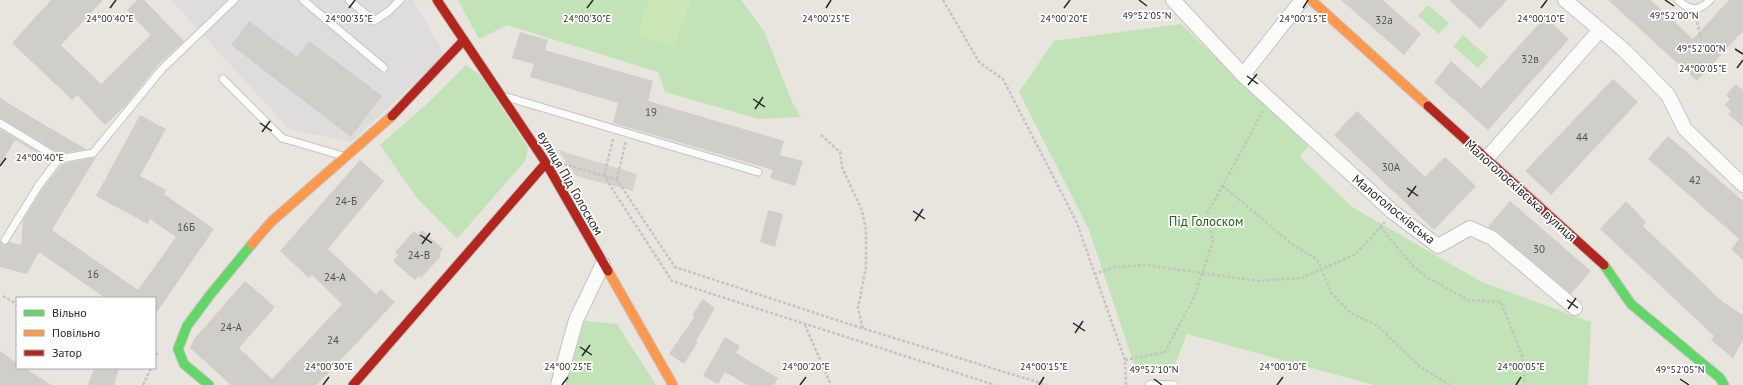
<svg xmlns="http://www.w3.org/2000/svg" width="1743" height="385" font-family="'PT Sans',sans-serif">
<style>
.industrial{fill:#dfdcdd}
.green{fill:#c2e3b7}
.pitch{fill:#cbe7b5}
.plaza{fill:#d5d3cc}
.building{fill:#d0cec9}
.lines{fill:none;stroke-linecap:round;stroke-linejoin:round}
.lane-casing{stroke:#c5c4c3;stroke-width:9}
.street-casing{stroke:#c5c4c3;stroke-width:16}
.fast-casing{stroke:#c5c4c3;stroke-width:11}
.slow-casing{stroke:#c5c4c3;stroke-width:11}
.jam-casing{stroke:#c5c4c3;stroke-width:11}
.path{stroke:#c5c4c3;stroke-width:2.5;stroke-dasharray:3 2;stroke-linecap:butt}
.lane{stroke:#fbfbfa;stroke-width:7}
.street{stroke:#fbfbfa;stroke-width:14}
.fast{stroke:#63d668;stroke-width:9}
.slow{stroke:#ff974d;stroke-width:9}
.jam{stroke:#b3261e;stroke-width:9}
.ticks{fill:none;stroke:#282828;stroke-width:1.5}
.labels{text-anchor:middle;stroke-width:3.5;stroke-linejoin:round;paint-order:stroke}
.number-label{font-size:11px;fill:#535251}
.street-label{font-size:13px;fill:#282828;stroke:#fff}
.park-label{font-size:13px;fill:#1d631b;stroke:#fff}
.ticks-label{font-size:10px;text-anchor:middle;fill:#282828;stroke:#fff;stroke-width:3.5;stroke-linejoin:round;paint-order:stroke}
</style>
<rect width="100%" height="100%" fill="#e7e5de"/>
<path class="industrial" d="M171 0H413L445 55 351 142 289 129Z"/>
<path class="green" d="M458 0H741L764 31 793 104 801 117 759 119 665 92 658 72 507 25 479 39Z
M1428 5 1449 23 1439 34 1418 16Z
M1181 24 1308 146 1300 157 1352 207 1482 282 1591 322 1588 385H1374L1187 334 1175 364 1135 367 1089 230 1019 92 1054 41Z
M1463 35 1488 57 1478 68 1453 46Z
M466 65 481 76 528 148 525 161 457 239 417 198 380 145 430 101Z
M576 320 617 324 656 385H559Z"/>
<path class="pitch" d="M649 0H691L674 47 637 34Z"/>
<path class="plaza" d="M558 150 637 174 633 191 576 176Z"/>
<path class="building" d="M51 0H103L61 45 101 84 151 35 127 10 137 0H144L184 41 158 65 126 105 105 125 77 95 72 100 12 43Z
M1341 0H1383L1421 34 1404 55Z
M1449 0H1507L1480 29Z
M1608 0H1651L1693 39 1729 0H1743V31L1697 81Z
M1545 17 1569 39 1488 130 1434 82 1451 61 1481 88Z
M249 21 297 57 309 41 382 96 351 137 231 45Z
M520 32 548 40 545 50 653 81 648 101 784 141 780 155 803 161 795 186 770 178 773 170 613 123 618 103 530 77 534 64 512 58Z
M1613 79 1638 102 1551 195 1525 171Z
M1736 84 1743 90V127L1728 114 1731 111 1725 105 1730 99 1726 95Z
M0 98 36 120 86 149 60 154 0 118Z
M1357 111 1425 177 1445 157 1476 186 1434 230 1334 135Z
M140 115 166 129 140 176 166 190 164 194 214 229 155 315V298H105L39 252 27 274 0 267V240L4 245 9 242 21 245 23 220 43 188 62 164 96 157 52 230 138 290 176 237 150 219 148 224 96 196Z
M0 129 38 152 37 153 15 140 0 165Z
M1668 136 1743 201V260L1731 249 1739 239 1648 159Z
M360 160 384 181 328 249 376 294 381 289 395 302 317 385H231L190 348 194 339 245 281 275 307 239 348 272 379 342 304 312 275 309 278 280 251Z
M1510 201 1591 271 1571 294 1497 232 1488 227Z
M1626 201 1646 222 1643 226 1723 302 1743 315V340L1733 358 1711 340 1714 336 1600 229Z
M768 210 783 214 775 247 760 242Z
M422 230 443 249 439 254 441 256 421 278 419 276 415 280 393 261 398 255 395 252 414 231 418 235Z
M703 299 715 308 696 341 698 342 684 364 669 354 695 316 692 315Z
M725 337 740 346 736 353 778 378 774 385H747L725 372 718 384 703 376Z
M0 351 17 363V368H25L51 385H0Z
M94 368H119L114 385H88Z"/>
<g class="lines">
<defs>
<path id="lane" d="M303 0 384 68
M349 0 374 21 389 11 400 0
M1678 0C1690 11 1699 12 1710 0
M223 79 282 138 343 156
M507 97 758 172
M0 123 59 159
M5 240 39 185 59 159 93 153 162 69 234 0
M1149 385 1151 384 1174 385"/>
<path id="street" d="M1173 0 1243 75
M1302 0 1243 75 1393 212 1438 246 1470 228 1492 238 1575 308
M1565 0 1625 51 1668 95 1685 129 1743 185
M1487 158 1600 30
M558 385 576 320 603 264"/>
<path id="fast" d="M1604 265 1631 304 1720 378 1724 385
M209 385 184 364 178 349 187 326 210 295 252 244"/>
<path id="slow" d="M1311 0 1428 106
M252 244 271 222 392 116
M608 271 673 385"/>
<path id="jam" d="M437 0 546 163 608 271
M1428 106 1604 265
M392 116 464 40
M353 385 546 163"/>
</defs>
<use href="#lane" class="lane-casing"/>
<use href="#street" class="street-casing"/>
<use href="#fast" class="fast-casing"/>
<use href="#slow" class="slow-casing"/>
<use href="#jam" class="jam-casing"/>
<path class="path" d="M943 0 979 62 1003 79 1077 223 1125 360 1126 385
M1696 17 1701 38
M821 135 840 152 842 167 862 211 866 230V267L858 308 863 329
M613 139 604 176 617 180 675 267 855 326 1047 385
M564 164 604 176 672 281 995 385
M617 179 626 141
M1223 186 1293 245 1317 259 1332 294 1351 313 1378 326 1420 367 1450 385
M1380 227 1413 266 1428 278 1468 300 1501 302 1522 356 1525 385
M1094 274 1115 267 1146 265 1258 281 1301 278 1356 254 1385 222
M3 296 17 304
M805 325 831 385
M155 354H157L155 358
M1125 360 1165 352 1194 297 1213 242 1207 214 1263 111
M143 385 151 368"/>
<use href="#lane" class="lane"/>
<use href="#street" class="street"/>
<use href="#fast" class="fast"/>
<use href="#slow" class="slow"/>
<use href="#jam" class="jam"/>
</g>
<path class="ticks" d="M1139 0 1147 6M1665 0 1674 6M110 8 116 0M349 8 355 0M587 8 593 0M826 8 831 0M1064 8 1070 0M1303 8 1308 0M1541 8 1547 0M1735 49 1743 54M1737 68 1743 60M1247 76 1258 84M1248 85 1257 74M753 99 765 107M755 109 763 97M260 123 272 131M262 132 270 121M0 166 6 158M1407 188 1418 196M1408 197 1416 186M913 211 925 219M915 221 923 209M420 235 432 243M422 244 430 233M1567 300 1578 308M1568 309 1576 298M1073 323 1085 331M1075 333 1083 321M580 347 592 355M582 356 590 345M1154 379 1162 385M1680 379 1689 385M323 385 329 377M562 385 568 377M800 385 806 377M1039 385 1044 377M1277 385 1283 377M1516 385 1521 377"/>
<g class="labels">
<g class="number-label">
<text x="1384" y="24">32а</text>
<text x="1530" y="63">32в</text>
<text x="651" y="116">19</text>
<text x="1582" y="141">44</text>
<text x="1391" y="171">30А</text>
<text x="1695" y="184">42</text>
<text x="346" y="205">24-Б</text>
<text x="186" y="231">16Б</text>
<text x="1539" y="253">30</text>
<text x="419" y="259">24-В</text>
<text x="93" y="278">16</text>
<text x="335" y="281">24-А</text>
<text x="231" y="331">24-А</text>
<text x="333" y="344">24</text>
</g>
<g class="street-label">
<text transform="translate(571 183) rotate(60)" y="5">вулиця Під Голоском</text>
<text transform="translate(1521 190) rotate(42)" y="5">Малоголосківська вулиця</text>
<text transform="translate(1394 209) rotate(39)" y="5">Малоголосківська</text>
</g>
<g class="park-label">
<text x="1206" y="226">Під Голоском</text>
</g>
</g>
<g class="ticks-label">
<text x="1147" y="19">49°52'05"N</text>
<text x="1674" y="19">49°52'00"N</text>
<text x="110" y="22">24°00'40"E</text>
<text x="349" y="22">24°00'35"E</text>
<text x="587" y="22">24°00'30"E</text>
<text x="826" y="22">24°00'25"E</text>
<text x="1064" y="22">24°00'20"E</text>
<text x="1303" y="22">24°00'15"E</text>
<text x="1541" y="22">24°00'10"E</text>
<text x="1701" y="52">49°52'00"N</text>
<text x="1703" y="72">24°00'05"E</text>
<text x="40" y="161">24°00'40"E</text>
<text x="329" y="370">24°00'30"E</text>
<text x="568" y="370">24°00'25"E</text>
<text x="806" y="370">24°00'20"E</text>
<text x="1044" y="370">24°00'15"E</text>
<text x="1283" y="370">24°00'10"E</text>
<text x="1521" y="370">24°00'05"E</text>
<text x="1154" y="373">49°52'10"N</text>
<text x="1680" y="373">49°52'05"N</text>
</g>
<rect x="16" y="297" width="140" height="72" fill="#ffffff" stroke="#a9a9a9"/>
<rect x="24" y="310" width="20" height="6" fill="#63d668" stroke="#a9a9a9"/>
<text x="52" y="317" font-size="12" fill="#282828">Вільно</text>
<rect x="24" y="330" width="20" height="6" fill="#ff974d" stroke="#a9a9a9"/>
<text x="52" y="337" font-size="12" fill="#282828">Повільно</text>
<rect x="24" y="350" width="20" height="6" fill="#b3261e" stroke="#a9a9a9"/>
<text x="52" y="357" font-size="12" fill="#282828">Затор</text>
</svg>
